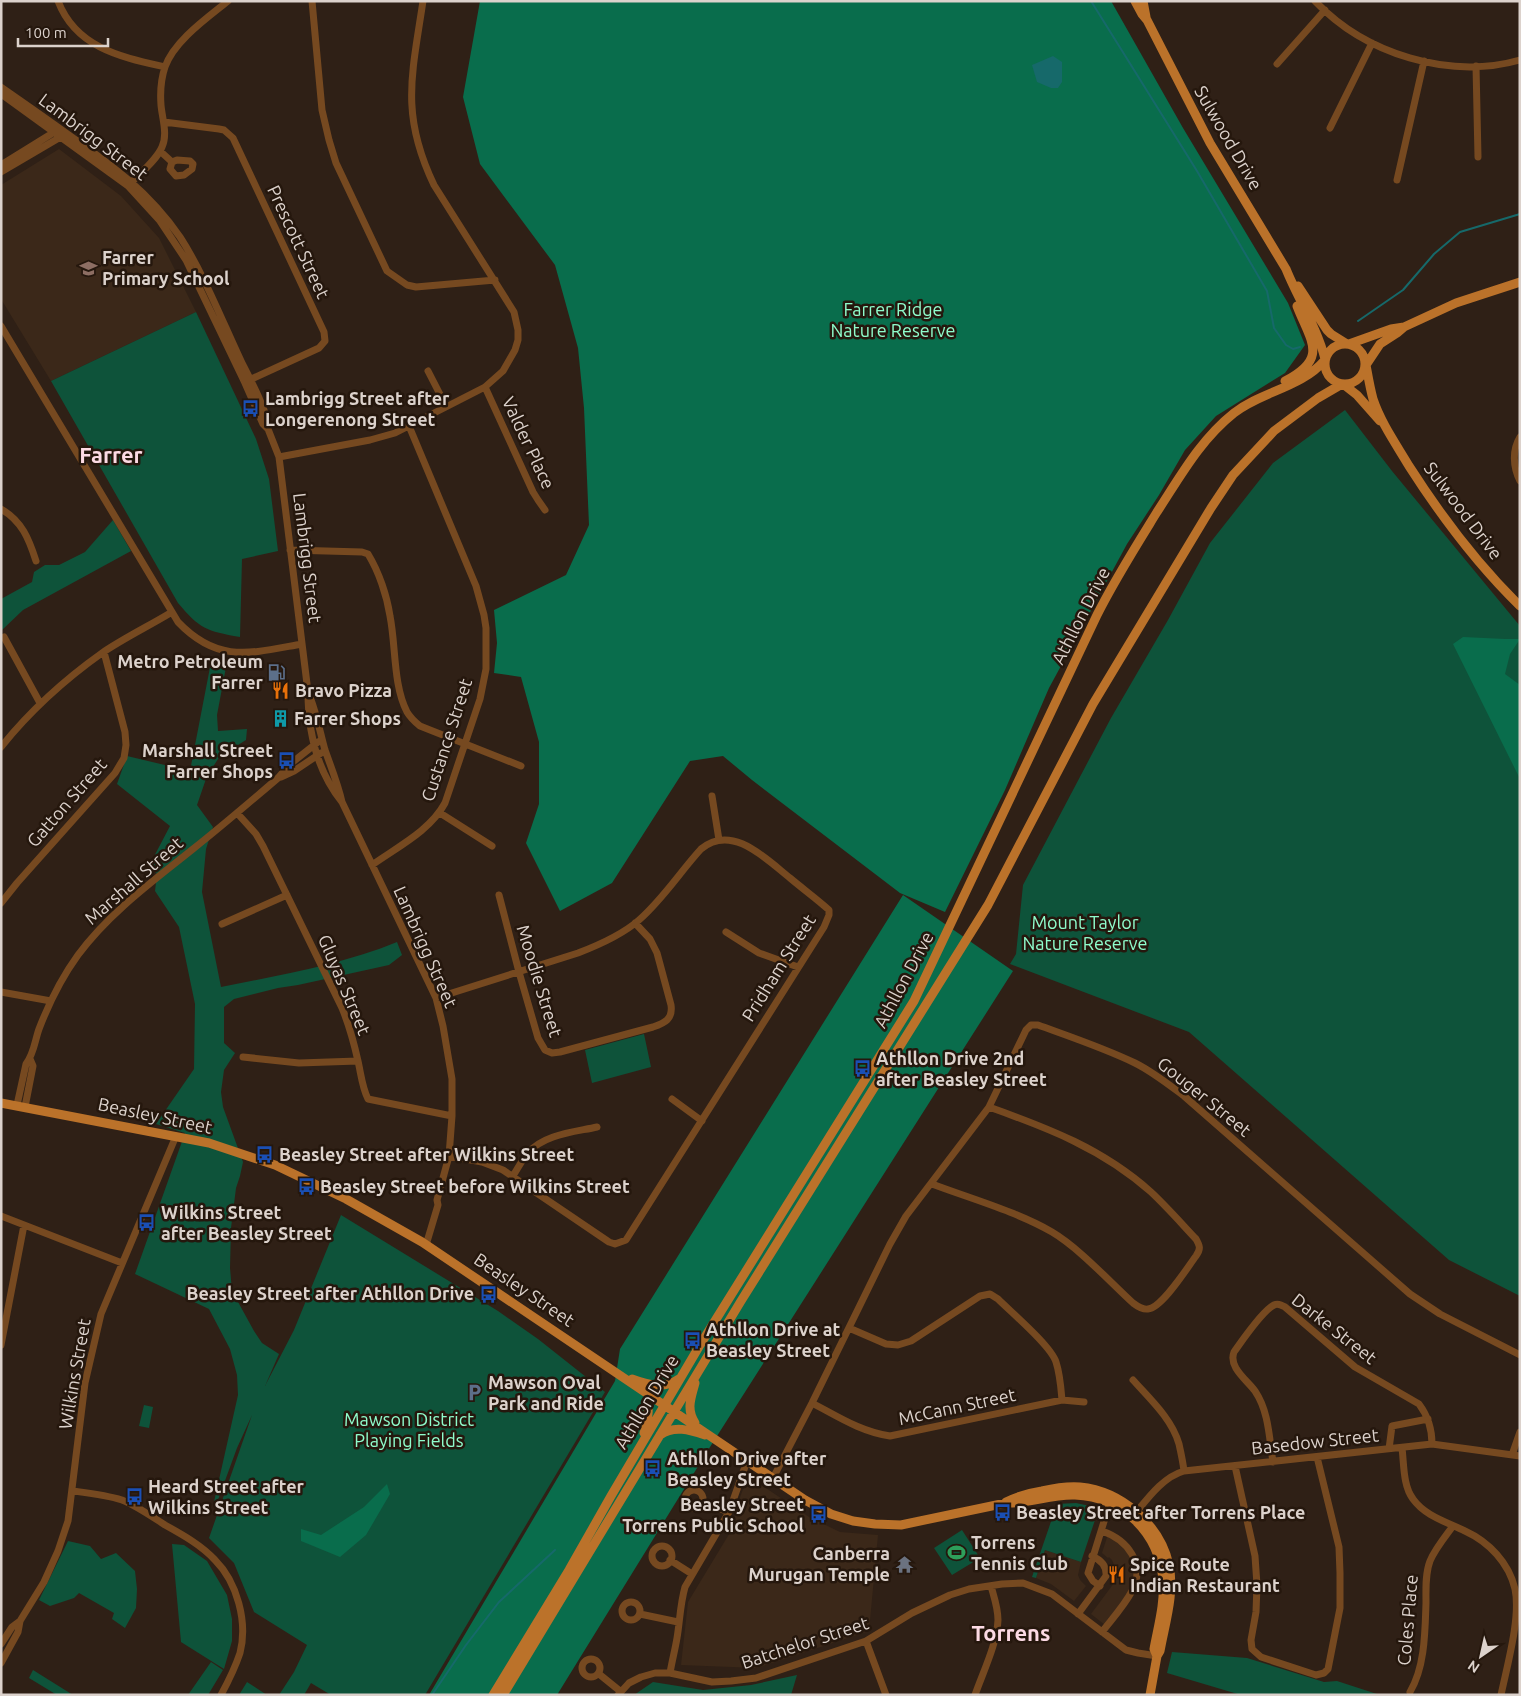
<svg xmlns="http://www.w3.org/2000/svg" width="1521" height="1696" font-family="Ubuntu,sans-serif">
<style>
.built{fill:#3b2819}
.green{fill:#0e533a}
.forest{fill:#096d4c}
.water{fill:#16696a}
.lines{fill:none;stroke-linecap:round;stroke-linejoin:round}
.stream{stroke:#16696a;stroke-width:2}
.minor{stroke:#764920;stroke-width:7}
.major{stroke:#bb722a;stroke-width:9}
.labels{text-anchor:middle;stroke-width:5;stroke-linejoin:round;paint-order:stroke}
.street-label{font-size:18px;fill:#dcd2cc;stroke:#25170d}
.poi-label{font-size:18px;font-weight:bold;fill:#dcd2cc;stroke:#25170d;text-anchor:start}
.park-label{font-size:18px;fill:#8ffccc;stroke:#25170d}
.district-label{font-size:22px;font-weight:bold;fill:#fcdae4;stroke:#25170d}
</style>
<rect width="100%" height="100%" fill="#2f2016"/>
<path class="built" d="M59 149 121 196 159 238 196 312 51 381 1 299V185Z
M748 1476 809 1517 840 1532 878 1535 869 1631 757 1668 681 1665 688 1602 734 1526 736 1508Z
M1108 1534 1122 1542 1134 1564 1133 1585 1105 1625 1091 1614 1114 1583 1116 1576V1569L1112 1560 1109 1557 1108 1558 1102 1553Z
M1045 1550 1081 1562 1078 1575 1080 1580 1086 1586 1074 1601 1051 1584 1036 1578Z"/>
<path class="green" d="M196 312 256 439 269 479 278 551 242 559 240 637C206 631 200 629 178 603L51 381Z
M1345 410 1392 471 1520 626V1296L1449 1260 1189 1032 1010 964 1016 954 1023 885 1111 718 1168 620 1210 543 1273 463Z
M113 520 131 551 23 610 1 631V599L32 582 34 572 45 565H59L85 552Z
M212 657 226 667 217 715 218 731 247 729 246 740 220 756 207 776 197 805 213 827 206 849 202 892 221 987C280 975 341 965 397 942L402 955 389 965 298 985 278 988 234 999 224 1007V1043L235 1053 224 1070 221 1092 223 1107 243 1162 240 1176 236 1188 231 1228 230 1268 232 1291 254 1331 262 1343 279 1354 265 1386 294 1330 341 1215 498 1311 538 1339 605 1392 425 1695H331L311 1683 304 1695H279L294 1672 307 1645 254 1612 234 1563 209 1538 252 1415 237 1448 215 1508 214 1502 238 1395 237 1375 230 1349 209 1309 135 1274 185 1133 156 1124 194 1069 195 1004 179 927 155 891 157 874 149 866 170 826 117 784 127 756 190 771Z
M644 1034 651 1067 592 1083 585 1050Z
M144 1405 153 1407 149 1428 139 1426Z
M1076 1503 1099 1508 1081 1562 1045 1550 1036 1578 1032 1577 1057 1504Z
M962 1530 980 1558 952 1575 934 1548Z
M68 1541 90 1546 101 1559 116 1553 135 1571 137 1589 136 1608 125 1628 112 1619 114 1613 79 1593 74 1598 50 1606 39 1600Z
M172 1544 184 1545 207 1561 227 1595 232 1619V1641L224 1669 181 1642Z
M1172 1652 1247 1658 1324 1682 1337 1681 1380 1695H1241L1167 1673Z
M211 1662 223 1670 208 1695H188Z
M33 1670 73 1695H57L29 1678Z
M797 1675 791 1695H634L653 1682 703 1690 751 1685Z
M247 1682 267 1695H239Z"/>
<path class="forest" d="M480 1H1111L1183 128 1288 303 1305 345 1285 373 1216 416 1185 450 1159 495 1127 544 1049 688 1005 790 945 912 900 893 752 780 723 756 690 761 612 883 560 911 526 843 539 804V742L521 677 494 673 497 643 494 610 566 575 589 525 584 408 578 348 555 265 480 164 463 97Z
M1463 637 1505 639H1520L1510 654 1505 674 1520 685V779L1453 644Z
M903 895 1013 971 710 1447 557 1695H429L615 1381 620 1349Z
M387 1484 390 1494 366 1535 340 1557 301 1541V1529L321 1535 364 1507Z"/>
<path class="water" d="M1053 56 1062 62V82L1058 88H1051L1037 82 1032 65Z"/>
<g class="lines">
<path class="stream" d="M1091 1 1197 171 1267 291 1274 328 1286 345 1293 349 1300 347
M1358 321 1403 290 1434 254 1460 232 1520 214
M432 1695 466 1645 499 1602 555 1550"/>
<path class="minor" d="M58 1C76 48 121 57 165 67
M312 1 322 110 329 140 336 163 387 271 407 285 416 287 495 280
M1315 1C1365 54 1449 80 1520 60
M1277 64 1325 10
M1476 66 1478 157
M1 87C24 103 47 119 69 135 113 166 149 192 180 237 204 274 223 323 242 363 248 375 271 418 268 429L279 457 308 692C308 731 317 771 342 802
M1 94 128 186 160 221 186 260 245 383 263 424 268 429
M164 122 219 129 224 130 233 138 324 332 325 341 319 348 247 381
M1330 128 1372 43
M160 151 172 162
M177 160 190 161 193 164 192 169 184 175 176 176 170 169 172 162Z
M1 165 56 131
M1 172 64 135
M1397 180 1424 61
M130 184C140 173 156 161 162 147 168 134 162 118 161 105 160 92 161 79 165 67 174 41 207 18 228 1
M1 326 178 622C218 664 251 653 302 644
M428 371 446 406
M485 387 533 492 538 500 545 510
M1520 437C1512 450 1513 467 1520 481
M279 457 370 440 395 433 485 387 503 371 515 350 518 340V330L514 312 434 185C400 114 412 75 423 1
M1 509C22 521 29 539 36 561
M290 550 362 552 368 554C379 572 387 596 390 616 396 646 393 685 407 712 410 717 415 722 420 726L521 766
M4 637 40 703
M310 697C317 715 320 732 325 750 331 767 338 784 342 802L436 998 443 1026 452 1079V1116L449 1156 437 1200 438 1205 426 1245
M1 747C30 711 64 680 102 653 124 638 149 626 172 612
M281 777 294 771 321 753
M712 796 719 840
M237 813 256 834 263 846 342 1008C349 1025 354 1043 358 1061 361 1074 362 1087 368 1099L452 1116
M440 813 492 846
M372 865C397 847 430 831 445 803L480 699 486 669V628L484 615 476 586 409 426
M499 895 519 972 538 1038 545 1050 552 1053 560 1052 653 1027C665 1023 673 1019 671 1005L657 953 650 939 635 923
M1 903 17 883 115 773 124 758 126 745 125 732 104 652
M222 924 287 895
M726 932 759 953 798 967
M1 992 51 1001
M436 998 578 953C599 945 622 935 639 920 663 899 680 872 701 849 732 823 766 859 790 878 803 889 817 899 829 910V915L824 927 626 1240 615 1244 609 1242 503 1170 482 1162 449 1156
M243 1057 299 1063 358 1061
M672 1099 702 1121
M17 1105 26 1064C34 1054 35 1040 39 1029 49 1003 62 977 78 955 109 913 153 881 193 849 222 826 250 802 278 778L289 765 318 742
M25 1107 33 1066 30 1059
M513 1176C518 1168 522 1160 528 1153 544 1134 575 1132 597 1127
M932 1184C969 1198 1018 1212 1052 1232 1079 1248 1109 1281 1133 1303 1137 1306 1142 1310 1148 1309 1162 1308 1187 1268 1196 1256 1201 1249 1200 1246 1196 1239 1181 1223 1167 1207 1151 1192 1103 1149 1048 1128 989 1107
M1 1216 122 1263
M849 1328 886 1344 898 1345 911 1341 980 1296 990 1294 998 1299C1012 1313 1051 1346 1056 1362 1060 1374 1061 1388 1062 1400
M1 1345 24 1225
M1133 1380C1150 1399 1172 1419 1179 1444 1181 1453 1183 1462 1184 1471
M812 1403C837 1416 861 1432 890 1436L1062 1400 1084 1402
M1402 1448C1404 1464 1403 1486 1413 1499 1425 1516 1447 1522 1465 1531 1489 1542 1509 1563 1515 1589 1521 1617 1507 1666 1501 1695
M1389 1449 1392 1426 1428 1419
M1512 1455 1520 1432
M1273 1462C1269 1437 1269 1412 1255 1391 1247 1380 1228 1367 1234 1352 1242 1341 1262 1311 1274 1305 1278 1303 1281 1305 1285 1307L1355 1367 1419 1404C1428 1416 1432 1429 1432 1444
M1235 1466 1255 1556 1257 1585 1256 1612 1251 1640 1252 1649 1261 1657 1316 1675 1324 1673 1328 1669 1340 1608V1573L1339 1547 1317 1457
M773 1478 812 1403 890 1244 906 1216 989 1107 1026 1030 1031 1025H1038C1071 1037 1104 1048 1135 1063 1153 1072 1168 1084 1184 1096L1410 1294 1440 1314 1520 1355
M685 1499a9 9 0 1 1 18 0a9 9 0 1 1-18 0Z
M73 1491C88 1493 106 1495 122 1500 137 1506 151 1516 165 1525 183 1535 201 1545 215 1560 237 1582 248 1622 240 1653 235 1668 228 1682 221 1695
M703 1503 729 1512
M1134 1515C1148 1498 1163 1477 1184 1471L1432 1444 1520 1456
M652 1556a10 10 0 1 1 20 0a10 10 0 1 1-20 0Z
M670 1560 692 1574
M1100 1586 1093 1581 1088 1573 1111 1499
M622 1611a9 9 0 1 1 18 0a9 9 0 1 1-18 0Z
M640 1614 678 1622
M1078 1614 1106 1576C1107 1566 1101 1560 1092 1556
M1102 1632C1112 1619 1124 1606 1132 1591 1146 1564 1128 1540 1102 1531
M866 1641 886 1695
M1 1644 12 1627 20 1621
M582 1668a9 9 0 1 1 18 0a9 9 0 1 1-18 0Z
M1 1663 18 1632 20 1621 44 1582 58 1551 68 1521 85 1383 101 1314 176 1136
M670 1673C672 1661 675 1650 677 1638 680 1620 680 1605 685 1587L729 1512 747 1461
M599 1674 620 1691
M1410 1692C1425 1667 1425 1632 1426 1603 1426 1590 1425 1574 1430 1561 1435 1549 1445 1537 1453 1526
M618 1695 629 1683 641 1677 655 1673H670L712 1682 731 1681 756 1678 866 1641 912 1613 950 1595 969 1589 1002 1584 1023 1583 1052 1594 1126 1650 1138 1653 1157 1656
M975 1695C983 1672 997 1644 998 1620 998 1608 994 1597 991 1586"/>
<path class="major" d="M1135 1 1142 14 1147 20 1210 143 1286 269C1298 299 1317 327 1325 359
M1143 1 1146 17
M1298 286 1327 330 1331 334 1347 344
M1325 364a20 20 0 1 1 40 0a20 20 0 1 1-40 0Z
M1349 344 1391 329 1404 327 1456 303 1520 282
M1366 365C1368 376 1370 388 1373 399 1381 423 1396 444 1409 466 1441 516 1477 564 1520 606
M1366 365 1380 344 1397 333 1404 327
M1285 381C1329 358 1311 342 1297 306
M1343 384 1357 395 1380 421
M1 1103 209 1143 275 1165 346 1199 422 1242 805 1500 831 1514 853 1521 875 1524 901 1525 1006 1503C1029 1504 1051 1494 1075 1495 1123 1497 1159 1533 1163 1580 1165 1603 1158 1627 1154 1649L1157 1656
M632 1379C648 1385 665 1389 679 1379
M695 1383C691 1398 686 1409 695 1423
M644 1433C649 1420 649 1407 648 1393
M660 1435C674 1425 690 1430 705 1435
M1006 1502C1018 1496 1029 1493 1042 1491 1055 1488 1067 1486 1080 1487 1121 1491 1160 1524 1169 1565 1175 1593 1165 1623 1160 1651L1157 1656 1150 1695
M493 1695 569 1570 611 1496 700 1345 914 1001 1097 615C1115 579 1136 546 1157 512 1180 477 1200 440 1234 413 1262 391 1301 388 1325 360
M503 1695 741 1301 988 905 1093 704 1211 508 1233 475 1274 431 1318 398 1342 384"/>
</g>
<defs>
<symbol id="school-bare" viewBox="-9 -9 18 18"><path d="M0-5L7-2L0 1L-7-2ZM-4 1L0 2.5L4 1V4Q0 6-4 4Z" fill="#8d6e63" stroke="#25170d" stroke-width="2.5" paint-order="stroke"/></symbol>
<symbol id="bus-bare" viewBox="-9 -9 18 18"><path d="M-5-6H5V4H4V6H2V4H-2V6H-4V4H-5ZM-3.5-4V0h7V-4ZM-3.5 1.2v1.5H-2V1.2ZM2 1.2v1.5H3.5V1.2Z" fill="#1a4fb4" stroke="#25170d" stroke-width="2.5" paint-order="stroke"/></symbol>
<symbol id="fuel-bare" viewBox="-9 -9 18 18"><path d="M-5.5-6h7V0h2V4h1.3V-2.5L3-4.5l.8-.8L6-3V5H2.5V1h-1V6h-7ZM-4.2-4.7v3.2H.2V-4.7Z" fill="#5c6f8a" stroke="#25170d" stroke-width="2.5" paint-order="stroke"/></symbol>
<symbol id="restaurant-bare" viewBox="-9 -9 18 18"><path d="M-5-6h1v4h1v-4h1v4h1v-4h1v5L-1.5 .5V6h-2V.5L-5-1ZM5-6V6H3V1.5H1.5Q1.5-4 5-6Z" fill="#e8710a" stroke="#25170d" stroke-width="2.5" paint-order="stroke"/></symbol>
<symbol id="building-bare" viewBox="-9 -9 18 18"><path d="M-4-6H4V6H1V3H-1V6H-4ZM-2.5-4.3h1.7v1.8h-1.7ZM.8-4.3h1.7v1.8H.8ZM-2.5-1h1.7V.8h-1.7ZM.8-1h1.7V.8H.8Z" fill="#0f9aa8" stroke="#25170d" stroke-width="2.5" paint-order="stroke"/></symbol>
<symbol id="parking-bare" viewBox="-9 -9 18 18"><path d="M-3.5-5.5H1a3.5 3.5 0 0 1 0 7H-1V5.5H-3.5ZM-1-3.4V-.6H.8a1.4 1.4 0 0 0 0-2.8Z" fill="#5c6f8a" stroke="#25170d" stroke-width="2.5" paint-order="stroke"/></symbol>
<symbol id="stadium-bare" viewBox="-9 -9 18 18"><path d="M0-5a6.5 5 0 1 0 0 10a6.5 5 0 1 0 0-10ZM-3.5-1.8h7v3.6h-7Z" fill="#2e9e5b" stroke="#25170d" stroke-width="2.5" paint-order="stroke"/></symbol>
<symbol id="temple-bare" viewBox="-9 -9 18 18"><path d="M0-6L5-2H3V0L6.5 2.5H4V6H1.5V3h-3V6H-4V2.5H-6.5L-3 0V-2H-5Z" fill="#6b7280" stroke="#25170d" stroke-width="2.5" paint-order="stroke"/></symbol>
</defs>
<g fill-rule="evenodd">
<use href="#school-bare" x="76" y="256" width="25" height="25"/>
<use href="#bus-bare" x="238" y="396" width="25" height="25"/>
<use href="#fuel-bare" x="264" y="660" width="25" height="25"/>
<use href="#restaurant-bare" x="268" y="678" width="25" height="25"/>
<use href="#building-bare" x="268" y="706" width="25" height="25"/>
<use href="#bus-bare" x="274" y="748" width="25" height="25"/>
<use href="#bus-bare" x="850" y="1056" width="25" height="25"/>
<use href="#bus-bare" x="252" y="1142" width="25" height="25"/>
<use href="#bus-bare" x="294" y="1174" width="25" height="25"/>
<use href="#bus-bare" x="134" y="1210" width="25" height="25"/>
<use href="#bus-bare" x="476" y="1282" width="25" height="25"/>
<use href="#bus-bare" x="680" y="1328" width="25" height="25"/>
<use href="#parking-bare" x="462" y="1380" width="25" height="25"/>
<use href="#bus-bare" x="640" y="1456" width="25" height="25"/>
<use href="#bus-bare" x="122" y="1484" width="25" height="25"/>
<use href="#bus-bare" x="990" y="1500" width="25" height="25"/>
<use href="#bus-bare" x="806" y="1502" width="25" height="25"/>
<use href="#stadium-bare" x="944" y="1540" width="25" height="25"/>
<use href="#temple-bare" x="892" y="1552" width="25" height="25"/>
<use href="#restaurant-bare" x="1104" y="1562" width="25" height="25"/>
</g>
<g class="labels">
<g class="street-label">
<text transform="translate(93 137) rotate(37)" y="6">Lambrigg Street</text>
<text transform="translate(1228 138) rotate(60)" y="6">Sulwood Drive</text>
<text transform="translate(298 242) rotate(65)" y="6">Prescott Street</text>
<text transform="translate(528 443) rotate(65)" y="6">Valder Place</text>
<text transform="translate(1463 511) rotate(53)" y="6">Sulwood Drive</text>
<text transform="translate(307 558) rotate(83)" y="6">Lambrigg Street</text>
<text transform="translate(1081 616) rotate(-63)" y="6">Athllon Drive</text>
<text transform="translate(447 740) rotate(-72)" y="6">Custance Street</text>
<text transform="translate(67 803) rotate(-49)" y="6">Gatton Street</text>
<text transform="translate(134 881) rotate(-41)" y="6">Marshall Street</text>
<text transform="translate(425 947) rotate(66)" y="6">Lambrigg Street</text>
<text transform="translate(779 968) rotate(-58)" y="6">Pridham Street</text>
<text transform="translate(904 980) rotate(-62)" y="6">Athllon Drive</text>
<text transform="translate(539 981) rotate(73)" y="6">Moodie Street</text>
<text transform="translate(344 985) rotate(67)" y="6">Gluyas Street</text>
<text transform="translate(1204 1097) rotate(39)" y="6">Gouger Street</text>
<text transform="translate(155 1116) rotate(12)" y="6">Beasley Street</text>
<text transform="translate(524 1290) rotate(34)" y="6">Beasley Street</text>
<text transform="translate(1334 1329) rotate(38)" y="6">Darke Street</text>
<text transform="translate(75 1374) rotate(-80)" y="6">Wilkins Street</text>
<text transform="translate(647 1402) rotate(-59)" y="6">Athllon Drive</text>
<text transform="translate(957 1407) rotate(-12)" y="6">McCann Street</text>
<text transform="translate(1315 1442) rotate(-6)" y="6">Basedow Street</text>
<text transform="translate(1408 1620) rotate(-85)" y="6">Coles Place</text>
<text transform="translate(805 1643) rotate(-18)" y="6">Batchelor Street</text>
</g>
<g class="poi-label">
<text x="102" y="264">Farrer<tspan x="102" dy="21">Primary School</tspan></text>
<text x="265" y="405">Lambrigg Street after<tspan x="265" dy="21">Longerenong Street</tspan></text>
<text x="263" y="668" text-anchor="end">Metro Petroleum<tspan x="263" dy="21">Farrer</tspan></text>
<text x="295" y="697">Bravo Pizza</text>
<text x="294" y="725">Farrer Shops</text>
<text x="273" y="757" text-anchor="end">Marshall Street<tspan x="273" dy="21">Farrer Shops</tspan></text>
<text x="876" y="1065">Athllon Drive 2nd<tspan x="876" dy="21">after Beasley Street</tspan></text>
<text x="279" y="1161">Beasley Street after Wilkins Street</text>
<text x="320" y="1193">Beasley Street before Wilkins Street</text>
<text x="161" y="1219">Wilkins Street<tspan x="161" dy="21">after Beasley Street</tspan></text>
<text x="474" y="1300" text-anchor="end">Beasley Street after Athllon Drive</text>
<text x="706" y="1336">Athllon Drive at<tspan x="706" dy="21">Beasley Street</tspan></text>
<text x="488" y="1389">Mawson Oval<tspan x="488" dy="21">Park and Ride</tspan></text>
<text x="667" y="1465">Athllon Drive after<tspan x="667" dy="21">Beasley Street</tspan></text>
<text x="148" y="1493">Heard Street after<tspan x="148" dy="21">Wilkins Street</tspan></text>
<text x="804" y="1511" text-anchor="end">Beasley Street<tspan x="804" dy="21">Torrens Public School</tspan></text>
<text x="1016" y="1519">Beasley Street after Torrens Place</text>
<text x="971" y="1549">Torrens<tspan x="971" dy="21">Tennis Club</tspan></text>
<text x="890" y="1560" text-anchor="end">Canberra<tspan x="890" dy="21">Murugan Temple</tspan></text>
<text x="1130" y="1571">Spice Route<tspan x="1130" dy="21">Indian Restaurant</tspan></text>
</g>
<g class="park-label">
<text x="893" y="316">Farrer Ridge<tspan x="893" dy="21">Nature Reserve</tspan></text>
<text x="1085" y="929">Mount Taylor<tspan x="1085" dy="21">Nature Reserve</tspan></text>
<text x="409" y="1426">Mawson District<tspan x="409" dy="21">Playing Fields</tspan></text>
</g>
<g class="district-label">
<text x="111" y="463">Farrer</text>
<text x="1011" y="1641">Torrens</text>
</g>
</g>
<rect width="1521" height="1696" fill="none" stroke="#dcd2cc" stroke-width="5"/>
<g transform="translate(1481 1656) rotate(214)" stroke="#25170d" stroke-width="4" paint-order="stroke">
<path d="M0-4L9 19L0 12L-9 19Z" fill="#dcd2cc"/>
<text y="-8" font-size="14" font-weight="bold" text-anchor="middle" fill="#dcd2cc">N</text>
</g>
<path d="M18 38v8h90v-8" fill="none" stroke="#dcd2cc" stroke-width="2.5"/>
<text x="25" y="38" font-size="15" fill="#dcd2cc" stroke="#25170d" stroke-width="4" paint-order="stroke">100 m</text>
</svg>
